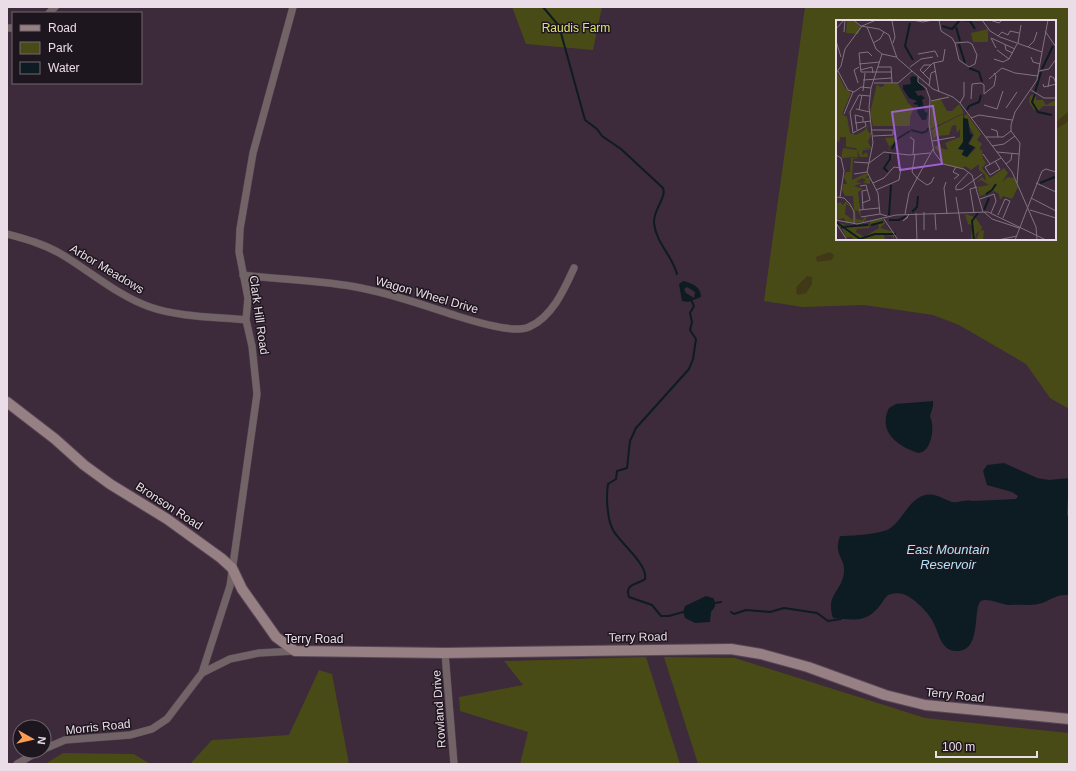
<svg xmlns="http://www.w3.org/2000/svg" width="1076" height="771" font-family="Arial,sans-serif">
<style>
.green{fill:#494b17;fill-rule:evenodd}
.sand{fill:#413818}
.water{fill:#0d1c22;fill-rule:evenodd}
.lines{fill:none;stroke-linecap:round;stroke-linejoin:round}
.stream{stroke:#0d1c22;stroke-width:2}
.street-casing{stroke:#594757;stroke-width:8}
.secondary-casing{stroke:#594757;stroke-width:12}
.street{stroke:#726466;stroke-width:7}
.secondary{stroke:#968084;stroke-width:10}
.labels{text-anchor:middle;stroke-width:3;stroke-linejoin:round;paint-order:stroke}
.park-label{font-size:12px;fill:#dee469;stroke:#1e161e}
.street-label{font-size:12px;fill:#eadde8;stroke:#1e161e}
.water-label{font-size:13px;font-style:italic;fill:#b1e3f8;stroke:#1e161e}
.inset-river{fill:none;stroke:#0d1c22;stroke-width:2}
.inset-road{fill:none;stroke:#827280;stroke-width:1}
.view{fill:#9c61cb;fill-opacity:0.15;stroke:#9c61cb;stroke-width:2}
.inset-edge{fill:none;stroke:#eadde8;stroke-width:2}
</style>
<rect width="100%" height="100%" fill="#3d2a3b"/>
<path class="green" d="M512 7H602L593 50 526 44Z
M805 7H1069V409L1050 398 1026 364 959 325 933 315 864 305 803 307 764 301ZM837 21H1055V239H837Z
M646 657 680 764H520L528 732 460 711 459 697 523 685 504 661Z
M664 657 735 658 925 718 1069 733V764H698Z
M319 670 332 674 349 764H190L212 740 289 735Z
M63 753 134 754 150 764H45Z"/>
<path class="sand" d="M1069 111V121L1055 130V123Z
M830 252 834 255 832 260 817 262 816 257Z
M807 276 812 277V284L806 293 798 295 796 293 797 286Z"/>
<path class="water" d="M683 281C692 283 701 287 701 297L688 302 682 301 679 284ZM687 287 695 292 694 298 686 293 684 289Z
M933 401V406L930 416C935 427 932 451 919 453 899 447 877 432 889 408L896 404Z
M1004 463 1037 478 1049 480 1069 478 1067 515 1069 516V595C1054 594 1051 601 1038 604 1030 606 1018 604 1010 605 1002 605 987 597 981 601 972 608 983 652 956 651 940 651 939 631 932 620 927 612 922 607 916 602 907 594 899 591 888 595 883 600 880 607 874 612 862 623 848 619 833 618 825 594 843 591 844 571 845 558 833 555 840 536 851 536 880 534 889 529 905 519 911 491 934 495 940 496 946 500 952 502 959 503 966 499 973 501L1016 499 1018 496 1012 492 987 485 983 471 987 465Z
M706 596 713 598C717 605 715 607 711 612L710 622 695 623 685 618 683 612 685 606Z"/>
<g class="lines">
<path class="stream" d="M543 7 559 26 585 120 597 129 602 136 621 149 663 188C667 197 653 210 654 223 656 243 672 255 677 274
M715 603 721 602
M683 612 669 616H661L652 605 629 597C624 583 638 585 645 579 648 564 620 543 613 530 607 519 606 497 608 484L616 479 617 471 627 468 630 441 636 428 689 369 693 359 696 339 690 330 692 322 690 313 694 306 691 300
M731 612 734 614 746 610 770 612 784 608 817 613 828 621 841 619"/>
<defs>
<path id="street" d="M49 13 55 7
M7 28H13
M7 234C26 239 44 244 61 254 90 271 118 296 150 307 178 317 216 317 246 320
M243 275C282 280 322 280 361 288 393 294 426 306 457 316 473 321 514 334 529 327 552 317 564 290 574 268
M445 653 454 764
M202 673 230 659 259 653 295 651
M44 749 65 740 130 735 152 729 167 719 202 673 230 586 257 394 252 346 246 320 248 298 239 252 240 229 253 153 293 7
M17 764 39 751"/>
<path id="secondary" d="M7 402 55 439 84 465 110 484 167 519 221 558 232 568 242 589 276 637 295 651 445 653 731 649 761 654 808 667 885 695 925 705 1069 719"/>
</defs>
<use href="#street" class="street-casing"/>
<use href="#secondary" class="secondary-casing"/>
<use href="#street" class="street"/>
<use href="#secondary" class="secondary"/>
</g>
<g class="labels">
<g class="park-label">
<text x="576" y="32">Raudis Farm</text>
</g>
<g class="street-label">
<text transform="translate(107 269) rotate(31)" y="4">Arbor Meadows</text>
<text transform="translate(427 295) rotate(16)" y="4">Wagon Wheel Drive</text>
<text transform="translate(259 315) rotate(82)" y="4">Clark Hill Road</text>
<text transform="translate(169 506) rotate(33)" y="4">Bronson Road</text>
<text transform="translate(638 637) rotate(-1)" y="4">Terry Road</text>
<text x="314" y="643">Terry Road</text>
<text transform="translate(955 695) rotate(6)" y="4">Terry Road</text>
<text transform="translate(439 709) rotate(-94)" y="4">Rowland Drive</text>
<text transform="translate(98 727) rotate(-6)" y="4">Morris Road</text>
</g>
<g class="water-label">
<text x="948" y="554">East Mountain<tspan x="948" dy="15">Reservoir</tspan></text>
</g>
</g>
<g transform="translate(836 20)">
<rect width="220" height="220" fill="#3d2a3b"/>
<path d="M11 0H16L25 7 22 14 10 13ZM152 9V22H137L135 13ZM1 52 9 68 15 73 6 94 11 97 14 113 20 115 29 110 33 103 31 109 33 113 36 112 32 122 36 129 28 128 35 130H27L26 135 31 132 32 137H24L20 128 10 127V117H4L3 123 0 119ZM41 64 44 67 48 66V64H62L72 83 78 88 74 97V106H37L34 93ZM200 73V80H207L210 85 220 80V86H207L203 90H198L193 82 194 76ZM104 78 111 91H116L123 84 128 93 94 109 95 82ZM127 94V122L122 129 128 130 125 134 131 137 140 128 133 124 138 115 128 96 131 94 145 114 141 120 146 124 143 129 146 130 147 139 150 143 146 148 154 158 168 148 172 153 166 162 172 157 178 158 182 167 176 179 167 176 164 180 163 174 158 171 144 176 141 167 153 165 145 160 140 163 146 157 150 161 149 155 143 150V144L135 150 129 146 127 148 109 145 104 141 105 134 98 127 105 124V128L112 130 109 123 124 117V109L121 113 120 105 116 106 113 115 100 116 98 120 95 110ZM62 117V121L54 126 52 132 53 126 49 118ZM7 128 21 130 22 137 5 138ZM15 138H24L17 139 16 160 28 154H32L30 158H34V164L27 163 30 160 26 158 20 162 26 163 18 166 27 169 22 172 25 197 22 191 19 190 20 199 26 200 30 196V202L29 199 28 202 19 203 17 176H9L6 170 7 164H11L8 157 10 152H14ZM10 181 16 188 10 184 9 194 17 200V203H10L8 198 0 200V184L4 182 7 185ZM129 194 139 197 146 207 145 211 148 210 147 220H140L144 210 140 214 139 220H135L136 205 132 204ZM46 199 49 203 44 208 58 212V220L56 216 48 215 49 220H17L16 217H10L6 209 10 208H5L0 202 10 205H32L34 208 21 209 20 212 28 217 43 208 42 204 34 205V201Z" fill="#494b17"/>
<path d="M77 56 81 57 89 70 79 71 82 76 85 75 89 78 86 80 89 92 92 93 90 100H86L81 92 82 85 77 84 81 81 73 78 67 69V65L75 64 74 58ZM127 98 132 99 134 113 137 115 132 124 139 127 131 137 126 135 128 130 122 129 127 122Z" fill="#0d1c22"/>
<path class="inset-river" d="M125 0 134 1 139 9M74 3 69 26 77 40M106 6 116 9 124 0M120 7 124 21M123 24 129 43M133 48 143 52 146 62M206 49 217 26M199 72 205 52M199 74 196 82 202 92 216 95M131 90 133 86 143 82 145 75M75 110 86 113 91 111 92 108M56 129 61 119 74 111M52 152 48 148 54 139V134M204 163 219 157M150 174 156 170 160 164M148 190 153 178M76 192 81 187 82 176M53 195 55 165M53 200H63L70 196M0 202 24 219 39 214H60M35 205 47 202M5 207 32 205M138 220 136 201 142 193"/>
<path class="inset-road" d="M17 0 25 6 43 9 53 15 61 38 97 69 117 77 124 83 176 152 200 207 201 220M76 0 87 2 97 0M103 0 105 11 116 18 119 23M146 0 154 11 164 17 206 32 201 60 179 92 175 105V111L184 123 181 163M154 0 163 3 166 0M56 1 59 17 57 23M26 6 40 0M31 7 40 29 46 34 60 37M0 9 8 0M209 11 220 27M8 12 9 0M162 16 166 12 172 15 174 11 183 13M0 21 5 37M132 22 136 24 141 35 139 44 133 47 123 40 119 23ZM37 23 44 19 48 12M182 23 185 5M169 25 170 30 177 33M192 27 198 21 201 12M160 28 155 18 179 29M161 30 173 39M206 32 212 0M46 34 35 68 33 87 37 123 31 152 42 173 44 194 51 196M82 34 99 31 102 37M36 36 32 32 23 33 25 52H56M195 37 197 42 204 44M158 39 167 42 173 39 181 24M98 43 103 72M23 44 44 42M42 47H55L56 63M74 47 85 39 97 37M24 50 36 47 37 53M2 51 12 70 18 72 25 67 35 68M203 51 213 49 220 39M0 53 5 46 9 29 26 6M87 53 97 43 107 41 109 29M82 57V62L90 68 94 79 93 105 98 132 107 144 128 149 136 155 147 192M153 59 166 48 179 53 202 56M27 60 56 58M94 60 84 50 88 45H95M22 63 18 50 23 47M38 63H62L76 51M207 64 208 67 220 64M93 66 95 53 100 51M212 67 214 56 218 58 220 64M195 70 208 78H220M27 71 29 53M135 79 136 64 145 63 148 65V74L158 66 160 56 158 53M95 81 113 77M124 83 128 76V62M148 85 161 89 167 71M170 88 181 72M20 89 34 92M23 90 26 75M8 94 17 72M135 98 143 95 176 100M29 102 30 106 17 113 14 92 23 75 34 76M19 103 35 101M155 109 161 111 162 117M21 110 19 95 27 97V102M36 110H57V115L37 116M74 117 78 120 77 135M150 117H167L175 111M96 121 119 117M156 126 168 124 179 116M161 132 183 134M79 134 76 152 81 158M147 134 154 144M0 135 5 138 8 151 4 177M159 141 164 149 154 155 149 147 165 138M18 142 33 143M33 143 48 132 73 135 94 133M170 144 175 140 176 133M133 152 120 166V170L126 169 146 154M18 154 31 152M81 158 91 165 95 163 98 157M118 159 123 155 117 152 120 147M110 162 108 168 111 194M37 163 48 158 58 147 65 148 63 160 40 170M200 163 220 172M24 166 30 165 34 180 26 183M0 177 8 178 14 184 18 192V204M120 177 126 212M195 178 220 191M144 179 158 174 160 181 155 193M27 189 26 171 31 170M23 190 43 188M194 190 220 198M148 192 156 199 183 208M80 193 81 220M138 193 134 169 141 167M69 194 73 173 97 129M99 194 100 210M162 195 169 179 174 181 167 198M25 197 44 194M72 197 67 201 74 194M48 199 62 220M0 200 21 204 60 195 152 192 210 220M0 203 11 220M88 210V192M162 220 181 216M179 220 206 151 210 149 220 152"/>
<path class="view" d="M97 86 106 144 64 150 56 92Z"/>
<rect width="220" height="220" class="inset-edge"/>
</g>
<rect width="1076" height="771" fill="none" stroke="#eadde8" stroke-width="16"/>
<rect x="12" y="12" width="130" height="72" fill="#1e161e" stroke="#70666f"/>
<rect x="20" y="25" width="20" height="6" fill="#968084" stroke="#70666f"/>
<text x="48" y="32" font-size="12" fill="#eadde8">Road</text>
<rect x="20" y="42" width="20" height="12" fill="#494b17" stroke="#70666f"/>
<text x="48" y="52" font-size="12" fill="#eadde8">Park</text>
<rect x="20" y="62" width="20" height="12" fill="#0d1c22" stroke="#70666f"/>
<text x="48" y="72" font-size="12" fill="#eadde8">Water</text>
<g transform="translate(32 739) rotate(98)"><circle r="19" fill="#1e161e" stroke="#70666f"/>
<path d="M0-3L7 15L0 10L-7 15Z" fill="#fd9d54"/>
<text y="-6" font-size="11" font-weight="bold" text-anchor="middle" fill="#eadde8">N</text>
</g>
<path d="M936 751v6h101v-6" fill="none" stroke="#eadde8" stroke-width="2"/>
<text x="942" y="751" font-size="12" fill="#eadde8" stroke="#1e161e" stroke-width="3" paint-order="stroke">100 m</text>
</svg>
